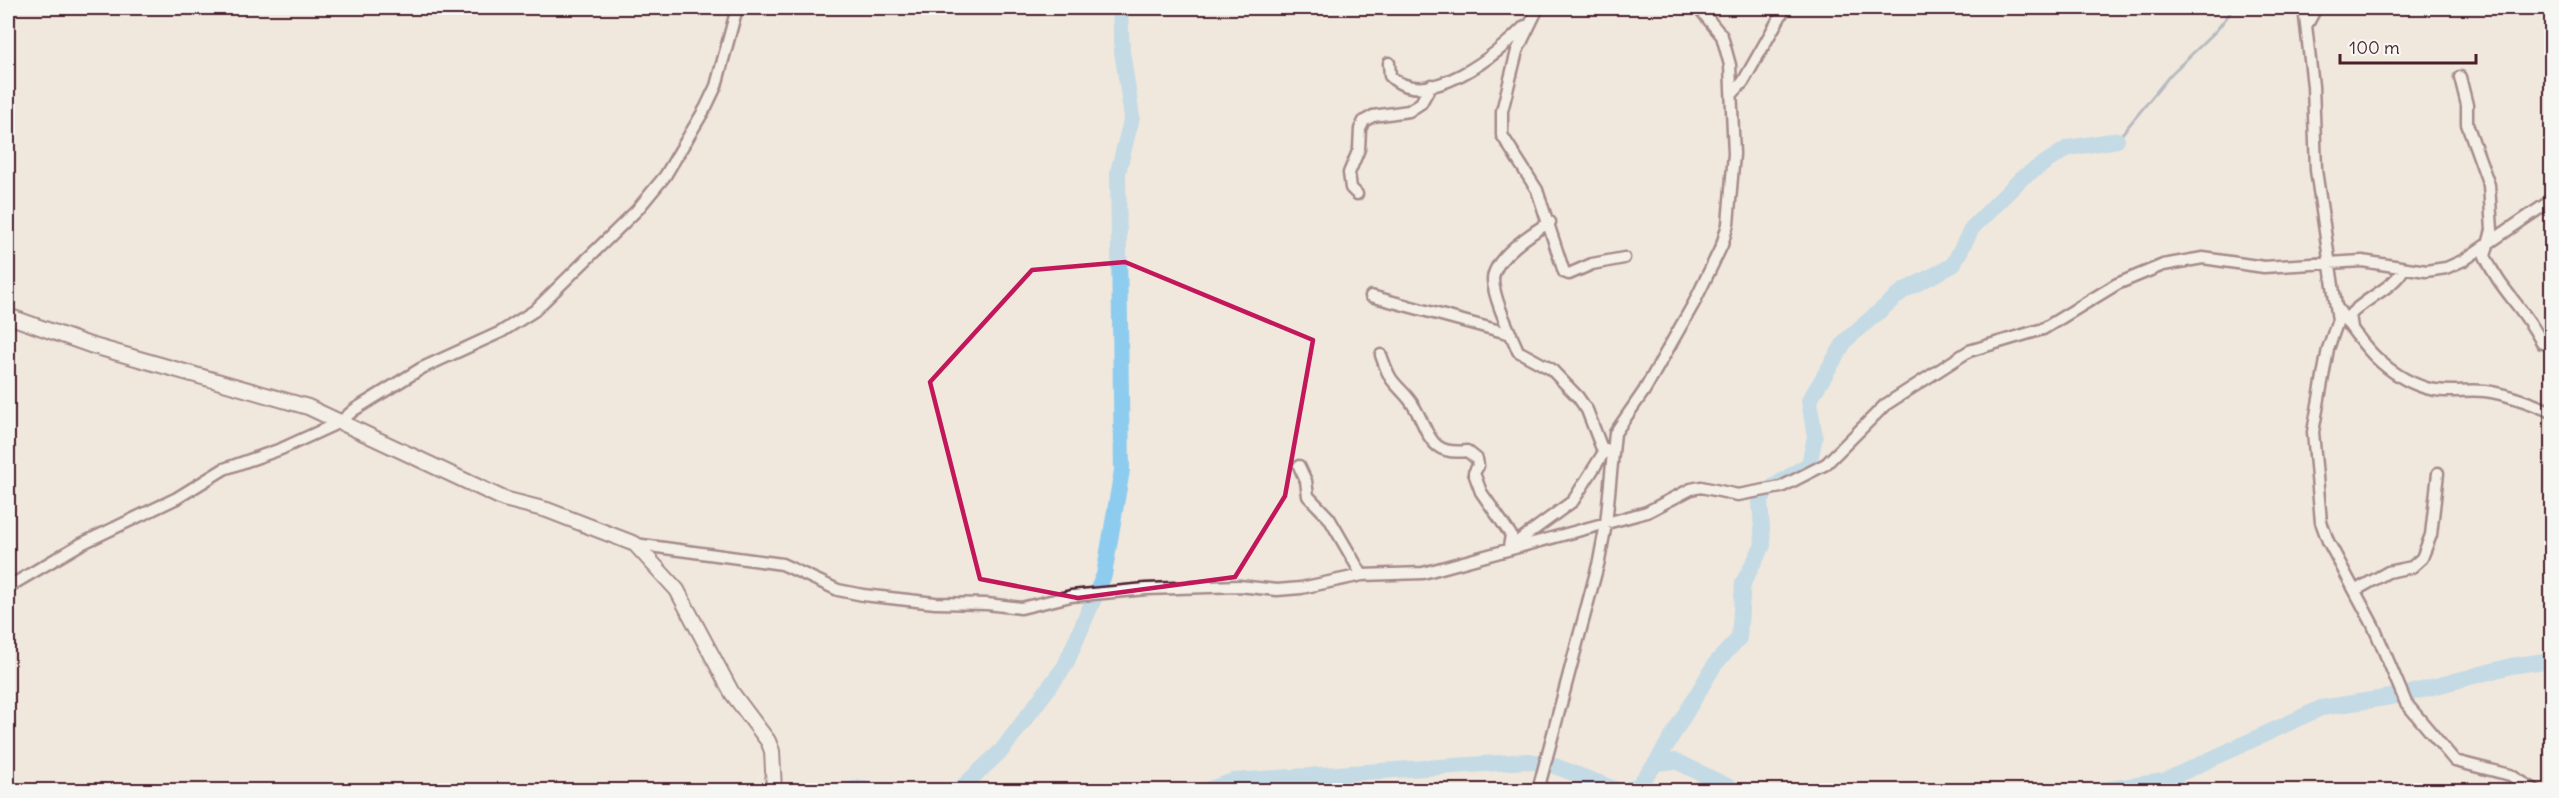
<svg xmlns="http://www.w3.org/2000/svg" width="2559" height="798" font-family="Delius,sans-serif">
<style>
.lines{fill:none;stroke-linecap:round;stroke-linejoin:round}
.stream{stroke:#7387a1;stroke-width:3}
.river{stroke:#8eccef;stroke-width:16}
.minor-casing{stroke:#4a1f2b;stroke-width:15}
.tertiary-casing{stroke:#4a1f2b;stroke-width:18}
.minor{stroke:#f6f6f2;stroke-width:10}
.tertiary{stroke:#f6f6f2;stroke-width:14}
.marked{fill:none;stroke:#c2185b;stroke-width:4.5;stroke-linejoin:round}
</style>
<rect width="100%" height="100%" fill="#f0e7dd"/>
<filter id="ink" filterUnits="userSpaceOnUse"><feTurbulence type="fractalNoise" baseFrequency=".0167" numOctaves="2"/><feDisplacementMap in="SourceGraphic" scale="12" xChannelSelector="R" yChannelSelector="G"/><feConvolveMatrix kernelMatrix="1 2 1 2 8 2 1 2 1" color-interpolation-filters="sRGB"/></filter>
<g filter="url(#ink)">
<g class="lines">
<path class="stream" d="M118 8 134 13
M2117 140 2171 74 2215 32 2234 8"/>
<path class="river" d="M1656 763 1715 664 1739 638 1743 583 1763 545 1760 500 1768 490 1809 464 1815 437 1809 401 1846 340 1903 291 1953 265 1972 228 2023 177 2068 148 2117 140
M851 790 858 788 871 790
M959 790 1002 750 1065 666 1104 575 1122 470 1118 172 1132 117 1122 51 1120 8
M1207 790 1233 781 1528 761 1552 765 1617 790
M1629 790 1639 785 1656 763 1676 761 1735 790
M2103 790 2164 781 2321 708 2403 695 2511 666 2552 660"/>
<defs>
<path id="minor" d="M1538 8 1517 51 1502 111V135L1537 190 1564 272 1569 274 1592 264 1624 258
M2304 8 2313 86 2316 170 2338 320 2328 349 2313 432 2321 522 2328 541 2373 625 2406 703 2455 761 2510 775 2535 790
M2308 23 2316 8
M1389 63 1390 76C1427 112 1499 53 1525 26
M2460 77 2467 105V124L2489 185 2492 230 2485 256C2500 290 2526 310 2542 343
M1732 94 1743 82 1785 8
M1357 194 1351 188 1349 173 1359 149 1360 129 1364 121 1373 116 1409 111 1421 103 1431 85
M1550 222C1533 232 1493 258 1493 280 1494 300 1510 332 1518 351L1551 369 1578 397 1587 410 1604 454
M1371 296 1511 334
M2338 309C2361 343 2384 375 2426 388 2445 394 2466 389 2485 391 2508 394 2531 403 2552 412
M2352 328 2350 315C2366 297 2393 289 2404 268
M1381 355C1384 363 1387 373 1392 380 1399 389 1408 396 1413 405 1430 431 1427 456 1467 451L1477 459 1478 466 1474 473 1481 492 1511 535 1509 547
M1299 466 1306 481 1308 496 1329 518 1362 575
M1517 542 1573 501 1606 449
M635 544 782 564 838 590 863 595 935 603 987 604 1021 608 1071 596 1146 589 1239 586 1277 590 1301 588 1362 575 1423 573 1647 512 1691 489 1701 487 1738 495 1781 487 1826 464 1885 405 1969 351 2043 329 2117 284 2163 265 2203 258 2264 267 2362 261 2426 271 2446 268 2464 260 2552 200
M8 587 81 544 177 498 224 469 281 449 340 422 354 410 422 368 501 332 534 311 637 210 665 176 706 107 716 86 737 8
M2356 590 2388 572 2412 567 2422 558 2431 535 2438 473
M1538 790 1599 561 1606 524 1615 433 1644 391 1694 303 1722 245 1728 224 1734 154 1730 65 1722 36 1699 8"/>
<path id="tertiary" d="M8 316 90 345 308 407 504 499 547 510 635 544 677 590 732 693 768 741 772 751 774 790"/>
</defs>
<use href="#minor" class="minor-casing"/>
<use href="#tertiary" class="tertiary-casing"/>
<use href="#minor" class="minor"/>
<use href="#tertiary" class="tertiary"/>
</g>
</g>
<path d="M0 0H2559V798H0ZM1125 262 1313 340 1285 496 1235 577 1078 598 980 579 930 382 1032 270Z" fill="#f0e7dd" fill-opacity=".55" fill-rule="evenodd"/>
<path class="marked" d="M1125 262 1313 340 1285 496 1235 577 1078 598 980 579 930 382 1032 270Z"/>
<rect width="2559" height="798" fill="none" stroke="#f6f6f2" stroke-width="30"/>
<rect x="15" y="15" width="2529" height="768" fill="none" stroke="#4a1f2b" stroke-width="2" filter="url(#ink)"/>
<path d="M2340 54v9h136v-9" fill="none" stroke="#4a1f2b" stroke-width="3"/>
<text x="2349" y="54" font-size="18" fill="#4a1f2b" stroke="#f6f6f2" stroke-width="4.5" paint-order="stroke">100 m</text>
</svg>
